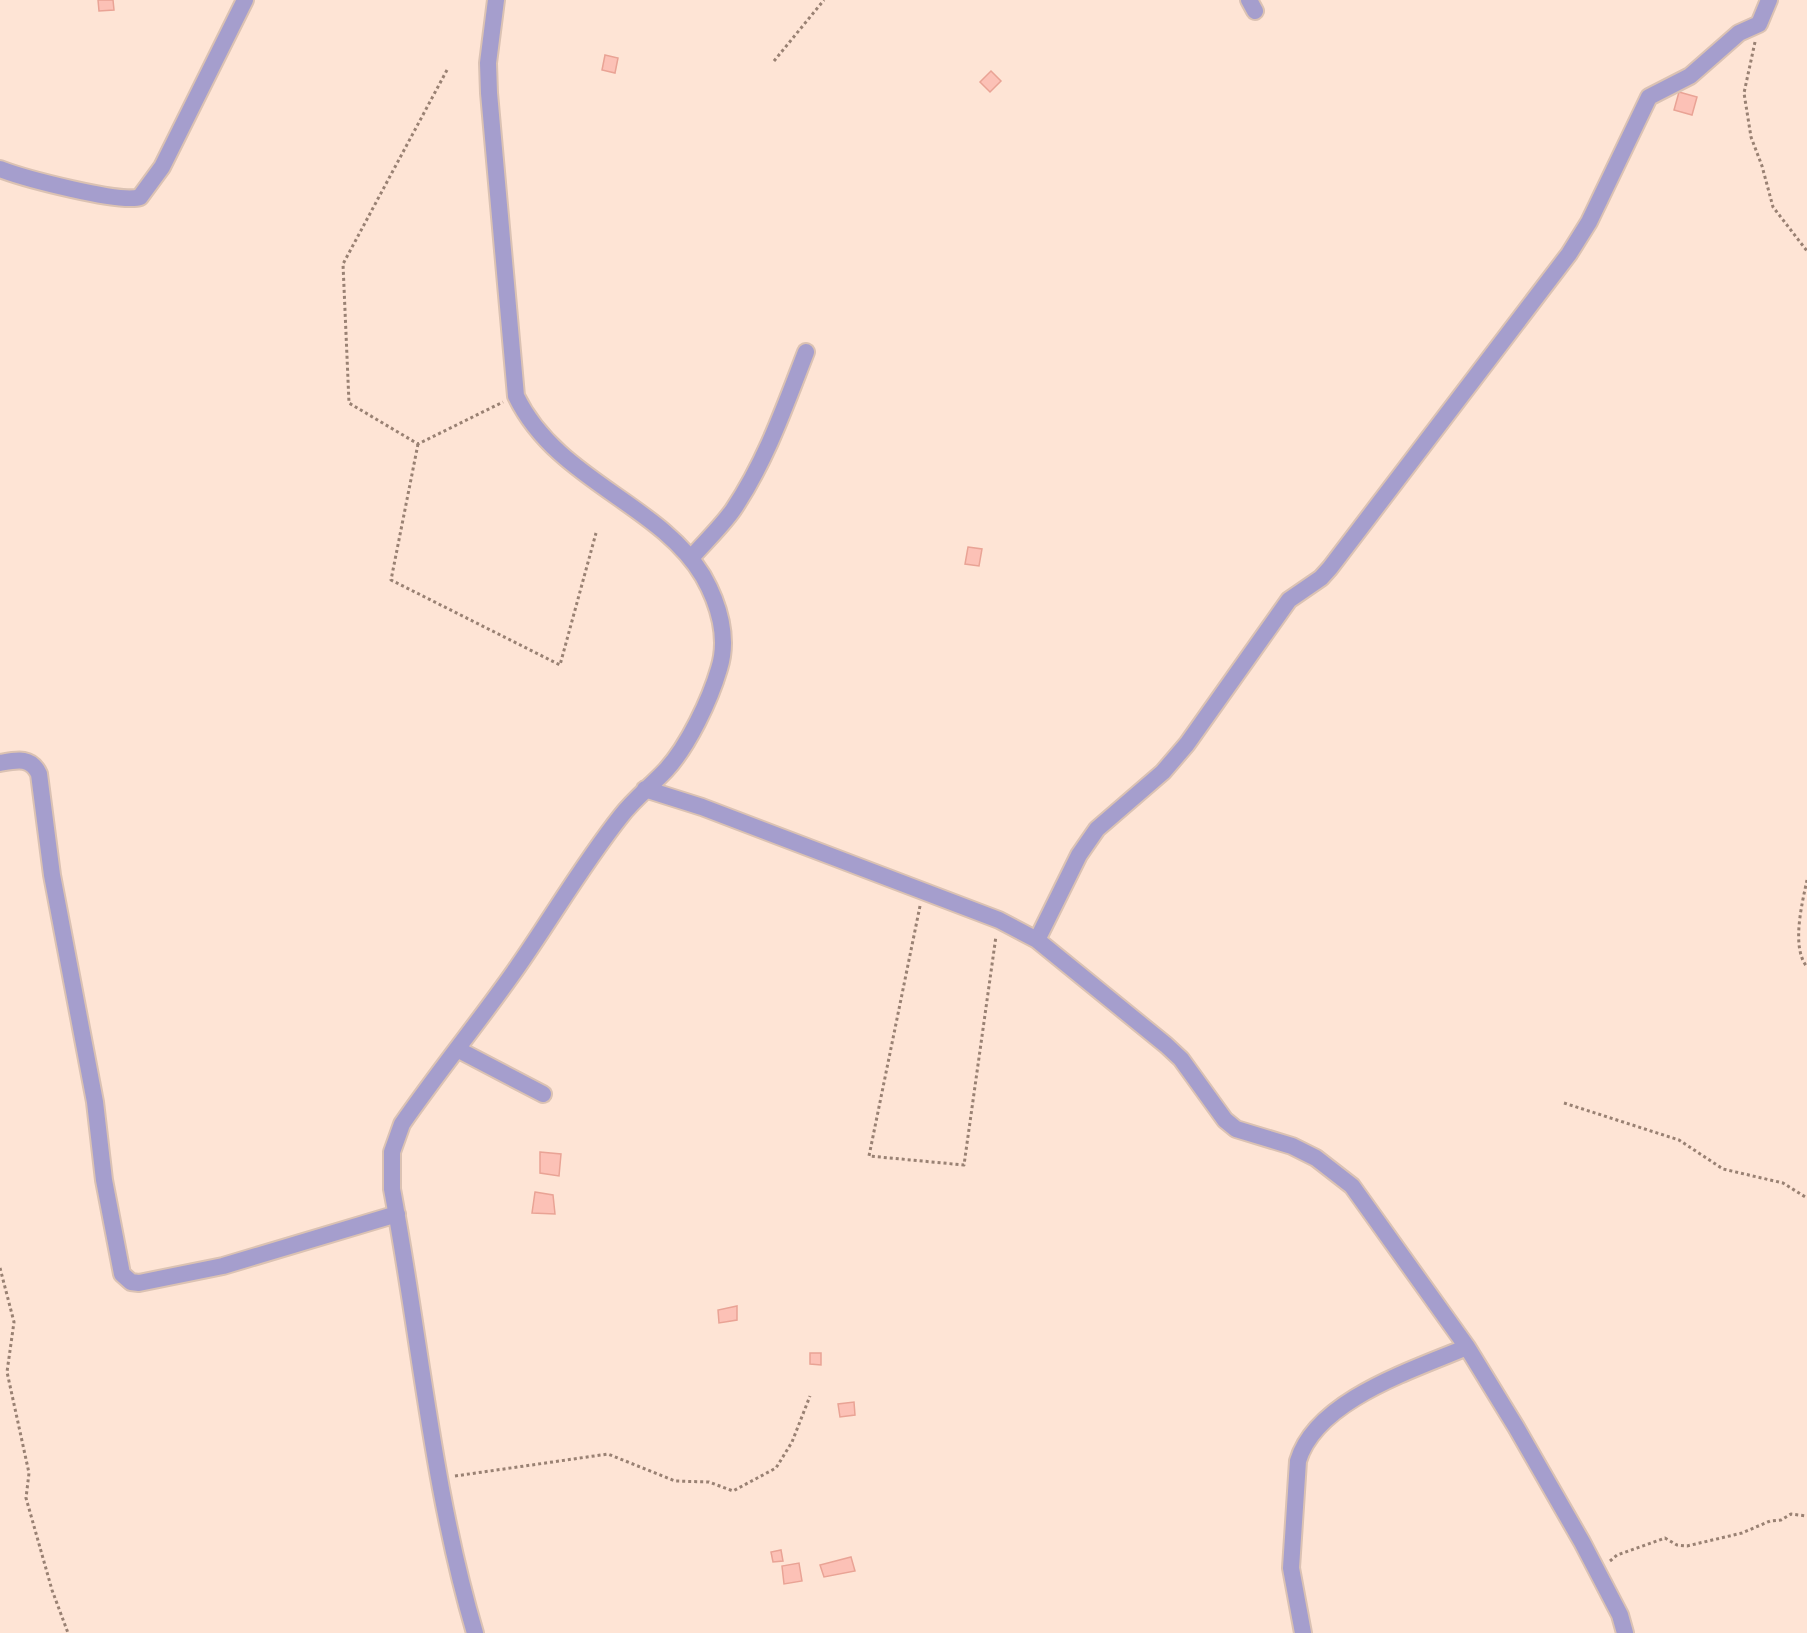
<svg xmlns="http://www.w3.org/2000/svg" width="1807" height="1633" font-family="'DM Sans',sans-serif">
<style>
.building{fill:#fcc1b6;stroke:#e9a395;stroke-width:1.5}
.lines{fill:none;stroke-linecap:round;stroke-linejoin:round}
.minor-casing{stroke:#dbc2b3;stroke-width:20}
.path{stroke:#998173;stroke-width:3;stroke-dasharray:3 3;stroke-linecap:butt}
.minor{stroke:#a59ecd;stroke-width:16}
</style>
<rect width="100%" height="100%" fill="#fee4d5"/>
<path class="building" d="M98 0H113L114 10 99 11Z
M605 55 618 58 615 73 602 70Z
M991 71 1001 81 990 92 980 82Z
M1679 92 1697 97 1692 115 1674 110Z
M968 547 982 549 979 566 965 564Z
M540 1152 561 1154 559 1176 540 1173Z
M535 1192 553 1195 555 1214 532 1213Z
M737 1306V1320L719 1323 718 1310Z
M810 1353H821V1365L810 1364Z
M854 1402 855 1415 840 1417 838 1404Z
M781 1550 783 1561 773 1562 771 1552Z
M851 1557 855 1571 824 1577 820 1565Z
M799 1563 802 1581 784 1584 782 1566Z"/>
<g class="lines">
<defs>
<path id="minor" d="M1249 0 1255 11
M0 169C23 178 121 204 140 197L162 167 245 0
M691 558C705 542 721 527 733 510 766 461 785 406 806 352
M0 763C16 760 31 756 39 774L52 875 95 1102 104 1180 122 1274 131 1282 139 1283 223 1266 397 1214
M645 789 702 807 999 920 1037 940 1166 1045 1181 1059 1225 1120 1236 1129 1292 1146 1316 1158 1352 1186 1467 1347 1516 1427 1582 1542 1620 1615 1625 1633
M1037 940 1079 855 1097 829 1163 772 1187 744 1289 600 1321 578 1330 568 1569 254 1589 222 1649 97 1690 76 1739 33 1759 24 1769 0
M457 1049 543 1094
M475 1633C432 1488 420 1337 392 1189V1152L402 1124C438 1072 478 1023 514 972 550 921 582 865 621 816 634 799 651 786 666 770 688 746 710 700 719 669 729 638 719 604 703 576 659 503 557 481 516 396L489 93 488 63 496 0
M1303 1633 1291 1568 1298 1461C1316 1400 1413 1370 1467 1347"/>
</defs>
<use href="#minor" class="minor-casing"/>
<path class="path" d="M1755 42 1744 93 1751 137 1762 166 1773 207 1807 251
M774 61 824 0
M447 70 343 264 349 403 418 444 503 402
M418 444 391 580 560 665 596 533
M1807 880C1802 904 1791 947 1807 967
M920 906 869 1156 964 1165 996 936
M1564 1103 1679 1140 1723 1169 1783 1183 1807 1198
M0 1268 14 1322 7 1372 29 1473 26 1498 52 1590 68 1633
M455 1476 608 1454 675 1481 709 1482 733 1491 776 1468 792 1442 810 1396
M1610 1561 1617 1555 1665 1538 1677 1545 1687 1546 1742 1533 1770 1521 1781 1520 1791 1514 1807 1516"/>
<use href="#minor" class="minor"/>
</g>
</svg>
